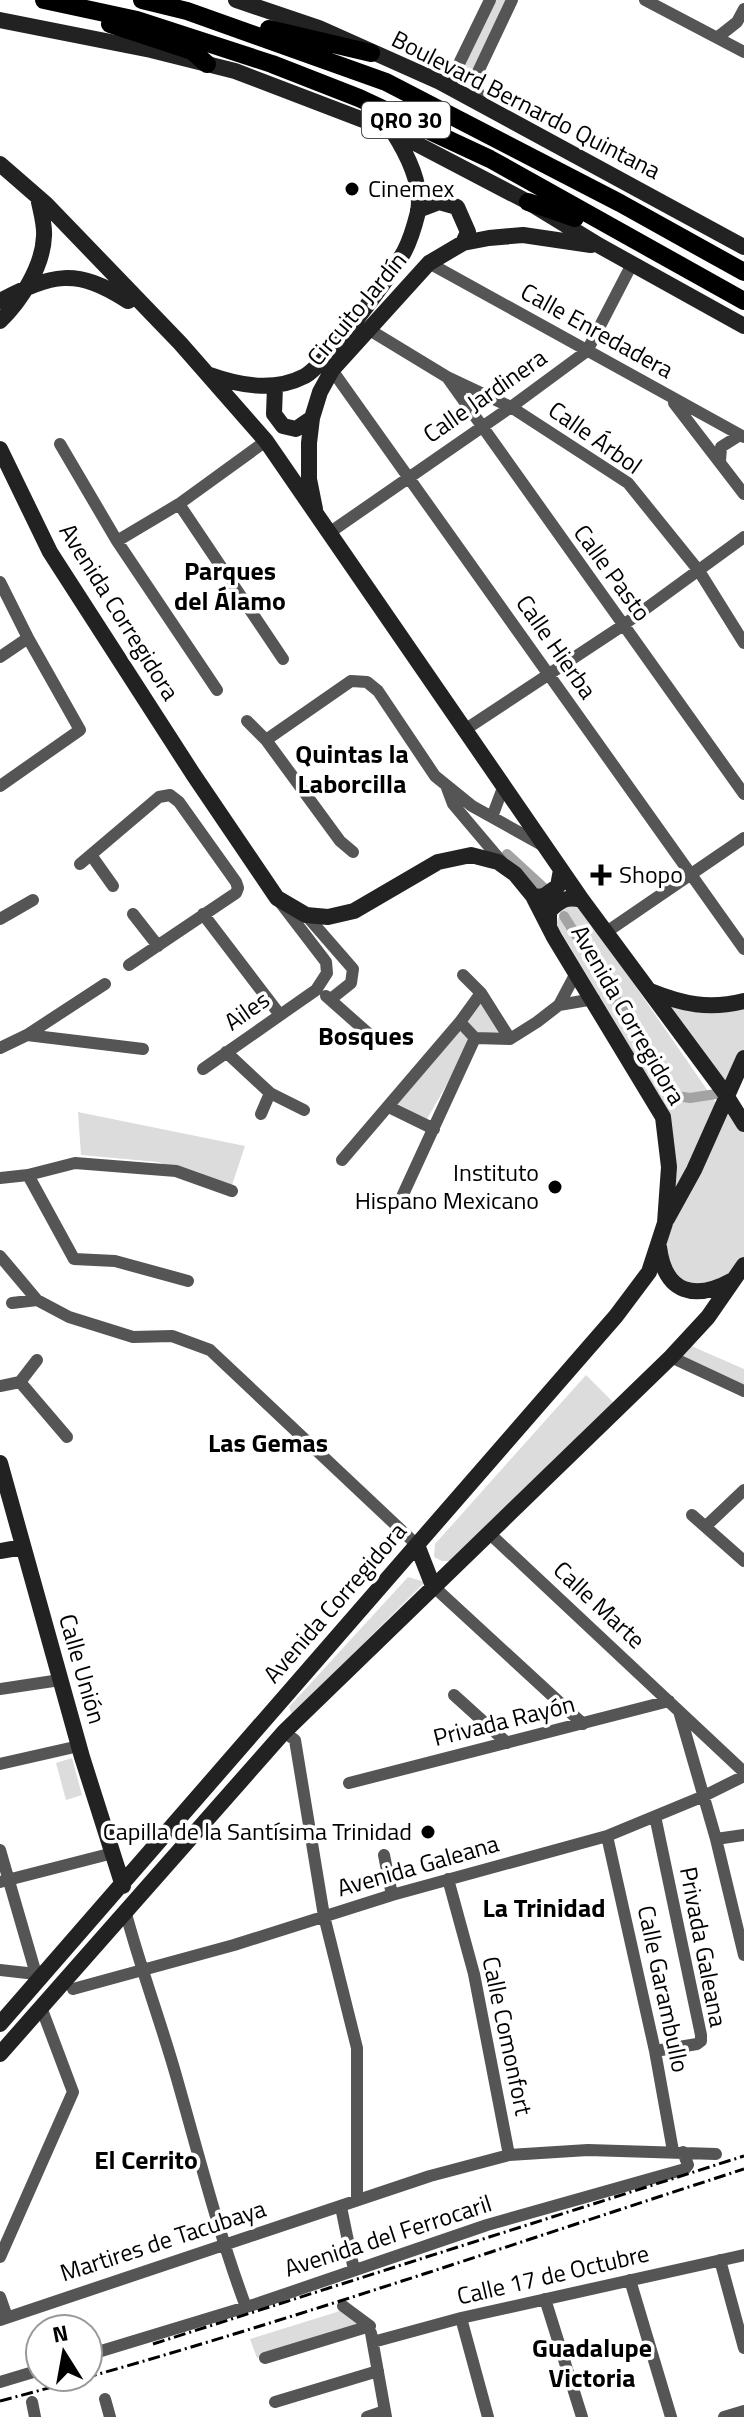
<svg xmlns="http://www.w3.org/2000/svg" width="744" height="2417" font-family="'Titillium Web',sans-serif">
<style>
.green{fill:#dcdcdc}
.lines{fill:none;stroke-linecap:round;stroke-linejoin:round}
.canal{stroke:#a3a3a3;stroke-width:10}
.street{stroke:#555;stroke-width:12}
.secondary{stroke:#222;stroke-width:16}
.primary{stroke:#000;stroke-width:18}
.rail{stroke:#000;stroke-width:3;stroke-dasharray:12 4 2 4;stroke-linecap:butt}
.poi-dot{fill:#000;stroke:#fff;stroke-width:3}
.labels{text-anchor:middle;stroke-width:7;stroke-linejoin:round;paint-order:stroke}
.shield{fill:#fff;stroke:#4c4c4c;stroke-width:2}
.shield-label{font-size:22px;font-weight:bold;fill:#000}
.street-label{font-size:24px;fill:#000;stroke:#fff}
.poi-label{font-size:24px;fill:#000;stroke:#fff;text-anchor:start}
.neighbourhood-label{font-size:26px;font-weight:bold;fill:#000;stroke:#fff}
</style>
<rect width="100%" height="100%" fill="#fff"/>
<path class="green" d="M495 0H509L475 83 459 75Z
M564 905 580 906 719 1107 744 1124V1265L701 1292 661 1266 671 1203 667 1109 556 924Z
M482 999 502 1034 475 1035 427 1119 396 1103Z
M661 1001 744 1007V1054L725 1082Z
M78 1112 245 1146 232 1185 158 1162 81 1155Z
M689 1345 744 1369V1386L679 1356Z
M586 1375 613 1402 452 1561H442L434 1557 435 1544Z
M408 1577 425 1582 292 1715 289 1707Z
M72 1758 82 1795 66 1800 56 1763Z
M340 2311 363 2325 257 2358 250 2339Z"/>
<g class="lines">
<path class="canal" d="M507 854 544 888
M564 916 677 1096 690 1098 716 1094"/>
<path class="street" d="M645 0 744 52
M718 37 737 22 744 9
M440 82 453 76 490 0
M482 105 477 89V74L512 0
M429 263 744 437
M368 329 447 377 511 407 628 483 699 571 744 643
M332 370 744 949
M447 377 744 794
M674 403 744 494
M60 444 117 541 217 690
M720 461 721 447 740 435
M179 504 283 659
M329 533 511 407 587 351 632 264
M117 541 179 504 266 441
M0 582 28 638 80 730 0 786
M0 657 28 638
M247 721 266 740 340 841 353 852
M466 729 622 626 744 537
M266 740 351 681 367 682 378 691 435 776 472 806 542 845
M447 788 453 804 502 862
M492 817 504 785
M91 855 113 886
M80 864 159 797 170 795 179 802 236 882 238 888 236 893 129 965
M133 914 158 946
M203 914 280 1015
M306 915 353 969 351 983 331 999
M0 919 33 900
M605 933 744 838
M463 975 481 993 510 1039
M326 996 378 1042
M559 1005 594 999
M460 1022 475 1038 510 1039 537 1022 559 1005 576 973
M27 1035 143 1049
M0 1048 27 1035 105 984
M226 1052 270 1093 261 1114
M203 1069 316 990 327 973 326 962 280 902
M270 1093 304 1110
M389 1107 434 1129
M342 1160 460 1022 481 993
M28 1175 74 1259 115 1261 188 1281
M0 1178 28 1175 75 1163 176 1171 232 1191
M400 1201 475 1038
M0 1256 37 1300
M12 1303 37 1300 69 1317 133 1337 172 1336 210 1350 417 1545
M671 1357 744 1391
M20 1382 67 1437
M0 1386 20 1382 37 1360
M692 1515 744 1561
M706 1526 744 1490
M489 1533 744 1772
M433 1586 583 1724
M0 1689 60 1680
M454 1695 507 1743
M679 1711 716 1839 744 1955
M284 1732 295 1740 324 1916 357 2048V2200
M0 1764 79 1746
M349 1783 669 1701
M655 1816 701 2035V2041L697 2044 655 2051
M607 1836 655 2051 673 2151
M716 1839 744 1835
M0 1850 36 1974 40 1978
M384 1855 392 1895
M448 1879 474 1974 509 2155
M0 1882 113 1853
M125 1910C140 1967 161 2022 177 2079 199 2156 218 2232 246 2307
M0 1970 36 1974
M73 1989 234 1945 392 1895 607 1836 704 1796 744 1776
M341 2207 354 2270
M0 2257 73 2092 41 2007
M720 2260 744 2348
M630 2280 671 2417
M0 2297 7 2317
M545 2299 582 2417
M343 2306 370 2326
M461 2318 488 2417
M0 2320 430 2176 509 2155 588 2150 716 2154
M371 2333 386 2417
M373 2342 461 2318 744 2255
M88 2355 259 2303 487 2225 685 2169 688 2165 683 2152
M265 2358 370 2326
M0 2382 40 2370
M105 2399 110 2417
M32 2402 35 2417
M275 2402 378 2371
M367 2417 385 2411
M724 2417 744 2411"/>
<path class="secondary" d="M236 0 319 28 440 82 744 247
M0 20 151 50 235 71 392 131 528 202 600 246 744 326
M0 164 46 204 180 343 266 441 582 900 724 1092 744 1124
M418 210 439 202 457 207 468 232 463 243
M0 301C52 274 76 267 128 301
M0 321C21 301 43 266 44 236 45 224 40 209 38 197
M210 375C241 386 274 392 305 376 325 365 391 275 404 252 410 241 415 224 418 212 423 185 407 154 393 132
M275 386 274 414 283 426 296 429 312 418
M0 449 50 552 193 774 277 898 306 915 328 917 354 911 438 862 471 855 498 862 515 874 533 896 554 937 663 1117 669 1167 665 1223 649 1272 616 1316 0 2024
M315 509 309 479V443L312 418 320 392 332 370 429 263 463 243 489 238 523 235 591 245
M533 896 543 897 558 886 561 870
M549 927V911C561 900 566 896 582 900
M650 991C682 1004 709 1010 744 1001
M667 1219 694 1170 744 1058
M659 1247C665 1294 695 1301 733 1280
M0 1463 82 1757 123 1886
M417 1545 433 1586
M0 1551 23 1547
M0 2054 284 1732 671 1357 708 1317 744 1265"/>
<path class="primary" d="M44 0 137 20 272 64 359 98 490 159 744 301
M142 0 187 11 386 82 620 203 744 272
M110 24 192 51 207 64
M269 29 371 53
M528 202 575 218"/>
<path class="rail" d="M153 2344 744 2156
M0 2401C251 2335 497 2249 744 2169"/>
</g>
<g class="poi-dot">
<circle cx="352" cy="189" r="8"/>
<path d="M597 863h8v8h8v8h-8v8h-8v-8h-8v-8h8z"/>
<circle cx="555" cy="1187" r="8"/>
<circle cx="428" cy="1832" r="8"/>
</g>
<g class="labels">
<rect class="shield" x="362" y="102" width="88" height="36" rx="6"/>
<g class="shield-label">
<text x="406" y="128">QRO 30</text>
</g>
<g class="street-label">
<text transform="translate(526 105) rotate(27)" y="8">Boulevard Bernardo Quintana</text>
<text transform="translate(357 309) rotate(-50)" y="8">Circuito Jardín</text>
<text transform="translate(597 331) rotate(29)" y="8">Calle Enredadera</text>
<text transform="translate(485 396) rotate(-35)" y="8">Calle Jardinera</text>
<text transform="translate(595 438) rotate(35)" y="8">Calle Árbol</text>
<text transform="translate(612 573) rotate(54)" y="8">Calle Pasto</text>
<text transform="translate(119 612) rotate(58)" y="8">Avenida Corregidora</text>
<text transform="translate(556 647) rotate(55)" y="8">Calle Hierba</text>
<text transform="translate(247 1011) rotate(-35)" y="8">Ailes</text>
<text transform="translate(628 1015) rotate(60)" y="8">Avenida Corregidora</text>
<text transform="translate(335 1603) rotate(-49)" y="8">Avenida Corregidora</text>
<text transform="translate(599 1605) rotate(43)" y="8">Calle Marte</text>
<text transform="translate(82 1669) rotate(74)" y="8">Calle Unión</text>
<text transform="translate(504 1721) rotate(-14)" y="8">Privada Rayón</text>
<text transform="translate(418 1866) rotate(-16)" y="8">Avenida Galeana</text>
<text transform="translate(703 1947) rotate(79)" y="8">Privada Galeana</text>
<text transform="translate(663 1989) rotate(78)" y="8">Calle Garambullo</text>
<text transform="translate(507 2036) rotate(78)" y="8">Calle Comonfort</text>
<text transform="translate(388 2236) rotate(-18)" y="8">Avenida del Ferrocaril</text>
<text transform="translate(163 2241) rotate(-18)" y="8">Martires de Tacubaya</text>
<text transform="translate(553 2275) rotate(-13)" y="8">Calle 17 de Octubre</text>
</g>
<g class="poi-label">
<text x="368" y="197">Cinemex</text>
<text x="619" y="883">Shopo</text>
<text x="539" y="1181" text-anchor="end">Instituto<tspan x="539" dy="28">Hispano Mexicano</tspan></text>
<text x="412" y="1840" text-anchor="end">Capilla de la Santísima Trinidad</text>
</g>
<g class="neighbourhood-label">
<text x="230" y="580">Parques<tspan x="230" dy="30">del Álamo</tspan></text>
<text x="352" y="763">Quintas la<tspan x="352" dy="30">Laborcilla</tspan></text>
<text x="366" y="1045">Bosques</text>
<text x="268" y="1452">Las Gemas</text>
<text x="544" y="1917">La Trinidad</text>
<text x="146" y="2169">El Cerrito</text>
<text x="592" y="2357">Guadalupe<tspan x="592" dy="30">Victoria</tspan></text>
</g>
</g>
<g transform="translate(64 2353) rotate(349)"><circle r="38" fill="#ffffff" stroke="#999999" stroke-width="2"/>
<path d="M0-6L14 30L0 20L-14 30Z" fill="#000000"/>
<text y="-12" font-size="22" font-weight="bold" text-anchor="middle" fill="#000000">N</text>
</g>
</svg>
